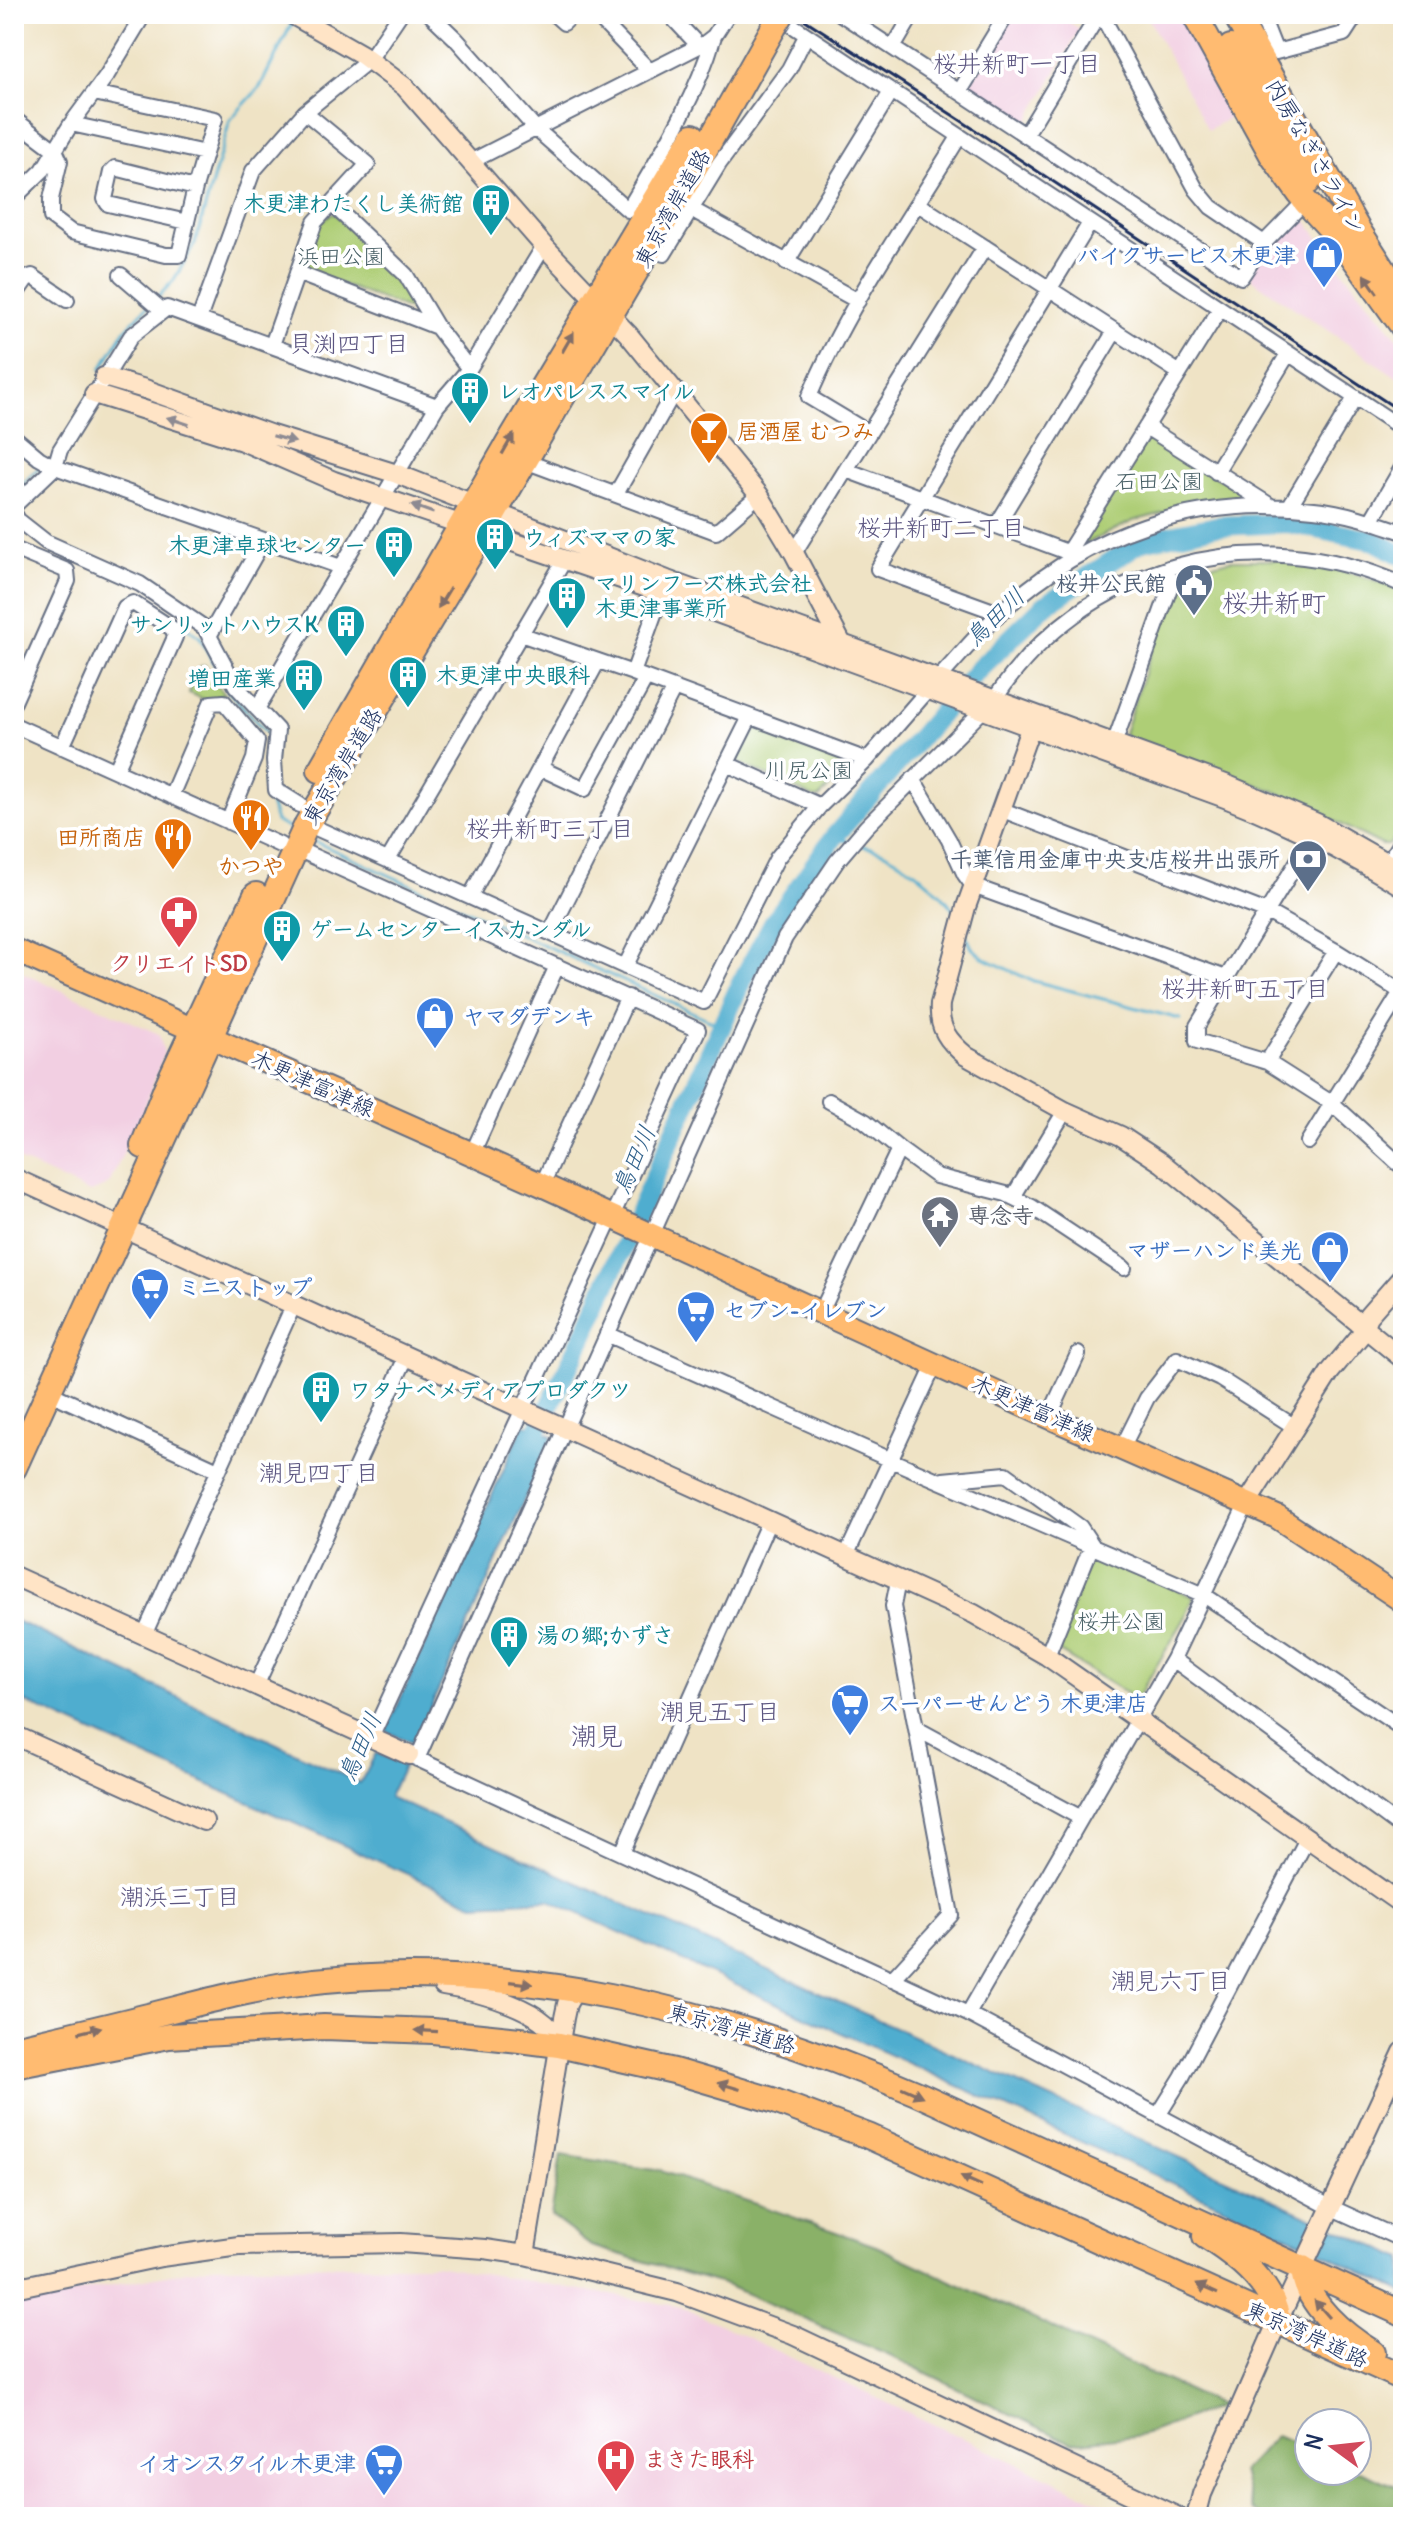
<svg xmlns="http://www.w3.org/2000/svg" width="1417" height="2531" font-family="Delius,'Klee One',sans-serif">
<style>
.built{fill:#f2cfe2}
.green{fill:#aece76;stroke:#647e6a;stroke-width:2}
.forest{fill:#8ab167;stroke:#527062;stroke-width:2}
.water{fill:#50adcf;stroke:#366e96;stroke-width:2}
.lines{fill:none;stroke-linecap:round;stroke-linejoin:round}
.stream{stroke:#50adcf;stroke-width:3}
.river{stroke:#50adcf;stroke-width:20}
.street-casing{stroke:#656e82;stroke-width:18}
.secondary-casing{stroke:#656e82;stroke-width:22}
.primary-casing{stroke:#656e82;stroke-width:26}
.highway-casing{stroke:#656e82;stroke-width:28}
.street{stroke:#fff;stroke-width:14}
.secondary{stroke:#ffe4c6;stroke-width:18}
.primary{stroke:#ffbb71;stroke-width:22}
.highway{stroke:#ffbb71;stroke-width:24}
.rail{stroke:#1b2f5e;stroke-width:3}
.highway-bridge-casing{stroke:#656e82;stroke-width:28;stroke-linecap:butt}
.highway-bridge{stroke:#ffbb71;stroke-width:24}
.oneway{fill:#826e67}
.oneway2{fill:#8d8a92}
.labels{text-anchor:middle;stroke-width:7;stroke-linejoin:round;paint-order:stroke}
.street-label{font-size:22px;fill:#1b2f5e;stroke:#fff}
.culture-label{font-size:22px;font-weight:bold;fill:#0d838f;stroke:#fff;text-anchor:start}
.shop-label{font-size:22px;font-weight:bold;fill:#366cbe;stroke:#fff;text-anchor:start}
.park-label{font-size:22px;fill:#475f65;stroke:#fff}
.food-label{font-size:22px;font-weight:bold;fill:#c56008;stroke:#fff;text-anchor:start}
.service-label{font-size:22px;font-weight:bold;fill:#4e5e75;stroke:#fff;text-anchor:end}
.health-label{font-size:22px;font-weight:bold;fill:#be3a42;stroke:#fff}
.worship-label{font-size:22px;font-weight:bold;fill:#5b616d;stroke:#fff;text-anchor:start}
.neighbourhood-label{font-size:24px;fill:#5c5681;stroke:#fff}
.water-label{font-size:24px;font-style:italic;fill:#30618b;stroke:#fff}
.quarter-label{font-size:26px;fill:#5c5681;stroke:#fff}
</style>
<rect width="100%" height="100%" fill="#fff"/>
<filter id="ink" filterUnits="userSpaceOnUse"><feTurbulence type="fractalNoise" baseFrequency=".0125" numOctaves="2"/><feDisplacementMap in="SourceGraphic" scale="16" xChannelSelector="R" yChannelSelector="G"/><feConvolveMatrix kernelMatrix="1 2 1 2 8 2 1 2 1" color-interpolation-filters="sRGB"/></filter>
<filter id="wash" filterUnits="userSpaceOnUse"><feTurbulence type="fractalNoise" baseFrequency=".006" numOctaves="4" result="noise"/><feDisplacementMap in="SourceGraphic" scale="32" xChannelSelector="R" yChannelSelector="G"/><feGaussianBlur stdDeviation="1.8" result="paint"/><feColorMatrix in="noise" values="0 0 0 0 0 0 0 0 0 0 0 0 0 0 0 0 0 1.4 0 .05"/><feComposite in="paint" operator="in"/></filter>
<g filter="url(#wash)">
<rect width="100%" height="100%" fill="#efe3c5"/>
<path class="built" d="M1012 14H1055L1080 29 1025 127 968 93 967 88Z
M1146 14H1184L1239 112 1208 130Z
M1304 217 1341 269 1403 344V381L1251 279 1250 274 1268 246Z
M14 969 159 1034 164 1053 146 1104 109 1184 90 1193 14 1158Z
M435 2265 682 2307 1132 2517H14V2304L213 2266Z"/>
<path class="green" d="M330 214H335L403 280 421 314 308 272 305 268 319 225Z
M1148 437 1256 500 1191 506 1133 521 1075 549Z
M1230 560H1308L1403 589V825L1389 845H1382L1277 792 1128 738 1124 733 1178 572Z
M205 665 224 695 207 701 189 693 199 667Z
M752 724 849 759 851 764 819 798H814L734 760Z
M1092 1552 1194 1597 1185 1618 1139 1695 1131 1696 1053 1648Z"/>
<path class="forest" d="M561 2155 661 2171 876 2246 1221 2406 1143 2435 1071 2443 906 2363 726 2285 591 2246 551 2216Z
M1276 2435 1309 2449V2471L1357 2470 1403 2489V2517H1264L1252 2511 1242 2472Z"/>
<path class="water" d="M524 1424 553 1436 414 1744 386 1731Z
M14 1620 360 1783 376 1753 404 1765 389 1797 1403 2259V2292L1297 2240 549 1900 474 1904 14 1697Z"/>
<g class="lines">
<path class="stream" d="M155 300 174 280 195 243 230 120 260 87 293 21
M101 369 125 330 149 305
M14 492 43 464
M151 600 200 637 229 692 268 734 264 785 276 822 292 830
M834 837 849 842
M309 839 723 1026
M856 844C866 847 878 849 887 854 908 865 945 892 955 914
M966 935 972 948 984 958 1030 980 1180 1019"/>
<path class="river" d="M527 1452 582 1339 740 985 773 923 834 837 975 673 1045 605 1142 541 1216 526 1288 523 1375 541 1403 556"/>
</g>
</g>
<g filter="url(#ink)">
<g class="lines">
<defs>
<path id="street" d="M430 14 456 39 536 129 628 210C661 154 696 98 714 36
M554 14 564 23 573 14
M595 14 650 71
M669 14 699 46
M775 14 1403 429
M841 14 1241 277 1264 243 1305 201
M1101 14 1196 189 1211 207 1264 243
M1261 14 1276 52 1344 34 1357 14
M893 48 913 14
M960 91 1007 14
M14 119 55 150 60 161 51 199V217L71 232 166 255H179L195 188 215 119 94 93
M71 124 205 153
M1026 134 1099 14
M470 162 705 43 714 36 728 14
M14 198 43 170 71 124 107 75 144 14
M332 204 406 275 437 327 469 369
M918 204 1180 373
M691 209 858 301
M187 222 108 204 105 199 111 172 115 168 195 188
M649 249 664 254 719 164 789 69 806 36
M786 263 891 92
M297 273 437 327
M121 275 163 311
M14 297 27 278 32 276 67 300
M199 319 253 171 305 112 369 60 400 14
M272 345 315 222 368 164 305 112
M1146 427 1271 506
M869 433 809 397C848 305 907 222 959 137
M14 437 39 458 55 467 341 567
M525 461 716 532 759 495
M846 470 1075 555
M1216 472 1288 354
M616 494 675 390
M14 506 55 467 60 450 131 336 167 308 437 406
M1289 507 1355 398
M14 513 18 520 46 542 140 584 205 628 236 686 277 730 274 760 276 790 300 805
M1371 521 1403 466
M996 526 1115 331
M14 549 67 571 68 581 14 702
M1068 552 1220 309
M794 553 985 247
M999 613 878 569 1090 223
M520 634 633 673 867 760
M209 636 263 541
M633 673 665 584
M937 680C958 658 978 633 1000 613 1087 532 1196 495 1314 509 1345 512 1374 522 1403 532
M994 700C1084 563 1254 518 1403 585
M257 709 437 406 469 369 544 246
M14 725 280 845
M1114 744 1171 585 1168 568
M62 747 125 607 133 603 173 629 175 637 116 770
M727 764 820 806
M540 768 585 789 646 678
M913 779 949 840 965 875 973 886 1226 978
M171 796 211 703 224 702 257 741 254 759 228 822
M1000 809 1267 912 1336 951 1403 993
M307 824 704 1002 777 858 820 806 867 760 928 690
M1313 836 1197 1026V1041L1267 1062 1333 1104 1399 1164 1403 1159
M295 848 698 1030 371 1738
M388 860 565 559
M1383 870 1403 838
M470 897 598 661
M550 933 674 688
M625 967 750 717
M1267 1062 1336 951
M829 1101 865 1121 899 1149 936 1176 1006 1194 1032 1207 1124 1268
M1308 1142 1401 992
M472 1154 557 966
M542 1185 628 997
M1013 1197 1065 1111
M821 1312 899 1149
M607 1334 891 1460 1204 1595 1403 1729
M48 1392 218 1470
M1049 1417 1078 1354
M1122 1448 1147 1398 1177 1359 1220 1379 1295 1427
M943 1480 1006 1474 1080 1527 1092 1545 1047 1656
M846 1556 935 1364
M144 1635 294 1304
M1173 1659 1403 1829
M256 1686 407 1355
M917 1729 1081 1818
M409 1755 968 2014 1330 2207 1403 2240
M417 1759 785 938 837 861 866 827 983 710
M622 1853 769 1521
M892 1979 951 1915 893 1606 898 1581
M968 2014 1173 1659 1247 1503
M1159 2114 1182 2077 1308 1837"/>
<path id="secondary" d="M291 14 361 54 405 87 544 246 628 334 759 495 794 553 842 644 840 650
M104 377 145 389 272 435 397 474 667 580 1228 785 1317 823 1401 871
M94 394 242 441 334 481 662 593 1225 798C1287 822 1346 852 1403 887
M1034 718 966 907 940 1004C938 1028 948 1041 966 1056L1065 1111 1121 1136 1162 1163 1403 1359
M14 1178 974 1614 1047 1656 1403 1905
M1247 1503 1330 1372 1360 1336 1368 1316 1403 1276
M14 1576 409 1755
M14 1735 204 1821
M443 1986C475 1991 552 2009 559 2045
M525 2255 564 2018 567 2004 575 1990
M14 2288 161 2257 239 2246 401 2243 485 2249 525 2255 677 2292 793 2335 1178 2517
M1196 2517 1202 2494 1278 2321 1403 2052"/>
<path id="primary" d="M14 950 542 1185 1049 1417 1277 1517 1403 1601"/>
<path id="highway" d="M1194 14 1272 155 1305 201 1341 240 1403 327
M1235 14 1357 228 1387 275 1403 294
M1231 47 1308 182
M320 770 508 444 693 136
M143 1146 166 1088 256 895
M14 1468 307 824 484 531 649 249 774 27
M14 2048C57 2038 101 2028 144 2017 193 2005 241 1991 291 1984 506 1955 720 2009 916 2093L1403 2314
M14 2066 169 2036 324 2027 433 2031 520 2040 559 2045 674 2071 772 2100 868 2136 1403 2378
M1205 2236C1236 2255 1273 2284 1278 2321
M1303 2268C1305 2304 1344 2335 1373 2353"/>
</defs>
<use href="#street" class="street-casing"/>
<use href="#secondary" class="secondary-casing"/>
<use href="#primary" class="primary-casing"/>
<use href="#highway" class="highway-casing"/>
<use href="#street" class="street"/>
<use href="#secondary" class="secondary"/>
<use href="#primary" class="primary"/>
<use href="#highway" class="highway"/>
<path class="rail" d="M796 14 957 118 1403 413"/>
<defs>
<path id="highway-bridge" d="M774 27 782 14"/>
</defs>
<use href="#highway-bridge" class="highway-bridge-casing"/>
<use href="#highway-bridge" class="highway-bridge"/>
</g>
<defs><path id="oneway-solid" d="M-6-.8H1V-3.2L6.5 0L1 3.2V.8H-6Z" transform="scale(2)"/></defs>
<g class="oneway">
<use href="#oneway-solid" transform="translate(1371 284) rotate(-125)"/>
<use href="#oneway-solid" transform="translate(568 342) rotate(-60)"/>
<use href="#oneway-solid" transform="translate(508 444) rotate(-60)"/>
<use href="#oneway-solid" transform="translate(444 598) rotate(121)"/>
<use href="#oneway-solid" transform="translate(521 1983) rotate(7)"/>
<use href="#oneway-solid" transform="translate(90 2030) rotate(-14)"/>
<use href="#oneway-solid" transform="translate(426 2031) rotate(-177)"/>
<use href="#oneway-solid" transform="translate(729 2086) rotate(-163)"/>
<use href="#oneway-solid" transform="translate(912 2092) rotate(24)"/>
<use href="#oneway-solid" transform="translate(971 2181) rotate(-156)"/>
<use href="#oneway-solid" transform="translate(1207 2289) rotate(-156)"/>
<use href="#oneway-solid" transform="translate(1322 2309) rotate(-131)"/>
</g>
<g class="oneway2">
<use href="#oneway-solid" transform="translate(178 421) rotate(-162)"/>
<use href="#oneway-solid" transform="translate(284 439) rotate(16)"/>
<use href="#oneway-solid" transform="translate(422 509) rotate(-161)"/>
</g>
</g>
<defs>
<symbol id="building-pin" viewBox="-11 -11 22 30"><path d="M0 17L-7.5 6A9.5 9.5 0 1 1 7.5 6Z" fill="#0f9aa8" stroke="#fff"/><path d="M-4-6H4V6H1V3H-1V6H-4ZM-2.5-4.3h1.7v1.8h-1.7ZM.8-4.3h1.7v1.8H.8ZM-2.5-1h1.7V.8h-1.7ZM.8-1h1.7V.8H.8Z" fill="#fff"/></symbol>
<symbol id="shop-pin" viewBox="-11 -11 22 30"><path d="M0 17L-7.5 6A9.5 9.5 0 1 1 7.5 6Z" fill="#3f7fe0" stroke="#fff"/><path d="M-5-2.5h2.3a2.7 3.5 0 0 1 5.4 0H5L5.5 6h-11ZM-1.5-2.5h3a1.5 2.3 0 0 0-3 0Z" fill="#fff"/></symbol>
<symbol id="bar-pin" viewBox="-11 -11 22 30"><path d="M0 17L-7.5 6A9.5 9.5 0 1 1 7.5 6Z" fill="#e8710a" stroke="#fff"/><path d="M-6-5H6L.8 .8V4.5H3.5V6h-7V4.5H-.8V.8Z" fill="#fff"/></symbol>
<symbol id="civic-pin" viewBox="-11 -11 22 30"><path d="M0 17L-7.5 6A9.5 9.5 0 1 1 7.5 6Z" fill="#5c6f8a" stroke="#fff"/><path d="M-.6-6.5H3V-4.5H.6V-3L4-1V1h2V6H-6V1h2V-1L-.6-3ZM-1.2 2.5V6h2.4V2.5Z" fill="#fff"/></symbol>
<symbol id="restaurant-pin" viewBox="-11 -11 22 30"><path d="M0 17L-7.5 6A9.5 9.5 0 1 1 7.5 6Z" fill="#e8710a" stroke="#fff"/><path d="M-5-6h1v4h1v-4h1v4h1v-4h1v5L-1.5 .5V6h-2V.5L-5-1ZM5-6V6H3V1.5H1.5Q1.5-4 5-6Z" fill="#fff"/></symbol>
<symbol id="bank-pin" viewBox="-11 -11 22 30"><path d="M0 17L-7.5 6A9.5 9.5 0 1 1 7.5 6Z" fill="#5c6f8a" stroke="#fff"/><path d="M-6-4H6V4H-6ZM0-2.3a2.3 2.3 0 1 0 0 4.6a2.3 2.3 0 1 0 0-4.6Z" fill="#fff"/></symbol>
<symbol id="pharmacy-pin" viewBox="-11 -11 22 30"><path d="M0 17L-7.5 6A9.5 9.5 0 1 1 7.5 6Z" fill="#e0444e" stroke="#fff"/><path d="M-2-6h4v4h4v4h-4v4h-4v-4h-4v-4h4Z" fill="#fff"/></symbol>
<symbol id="temple-pin" viewBox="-11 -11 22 30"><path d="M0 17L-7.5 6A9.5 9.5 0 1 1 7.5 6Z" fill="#6b7280" stroke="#fff"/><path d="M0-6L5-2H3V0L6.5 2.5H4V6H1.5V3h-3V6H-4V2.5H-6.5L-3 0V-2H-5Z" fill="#fff"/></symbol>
<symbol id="supermarket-pin" viewBox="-11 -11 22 30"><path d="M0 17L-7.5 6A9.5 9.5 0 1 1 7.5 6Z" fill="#3f7fe0" stroke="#fff"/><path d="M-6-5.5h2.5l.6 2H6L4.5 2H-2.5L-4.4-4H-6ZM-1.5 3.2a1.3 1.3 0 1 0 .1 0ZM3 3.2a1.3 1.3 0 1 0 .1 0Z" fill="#fff"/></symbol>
<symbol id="hospital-pin" viewBox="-11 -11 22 30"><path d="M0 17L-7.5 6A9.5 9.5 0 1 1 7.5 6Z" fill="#e0444e" stroke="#fff"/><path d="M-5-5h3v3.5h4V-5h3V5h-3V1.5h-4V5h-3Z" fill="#fff"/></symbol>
</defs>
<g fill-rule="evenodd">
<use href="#building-pin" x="469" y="181" width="44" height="60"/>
<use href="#shop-pin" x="1302" y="233" width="44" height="60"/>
<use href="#building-pin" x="448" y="369" width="44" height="60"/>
<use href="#bar-pin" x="687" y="409" width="44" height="60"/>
<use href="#building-pin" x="473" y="515" width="44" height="60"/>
<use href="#building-pin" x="372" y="523" width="44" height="60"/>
<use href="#civic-pin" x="1172" y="561" width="44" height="60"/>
<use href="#building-pin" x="545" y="574" width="44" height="60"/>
<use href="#building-pin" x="324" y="602" width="44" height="60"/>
<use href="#building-pin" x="386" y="653" width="44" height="60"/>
<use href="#building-pin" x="282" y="656" width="44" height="60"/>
<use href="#restaurant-pin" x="229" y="796" width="44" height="60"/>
<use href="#restaurant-pin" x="151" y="815" width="44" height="60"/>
<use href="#bank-pin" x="1286" y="837" width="44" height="60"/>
<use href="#pharmacy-pin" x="157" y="893" width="44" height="60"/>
<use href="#building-pin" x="260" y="907" width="44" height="60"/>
<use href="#shop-pin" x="413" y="994" width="44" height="60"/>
<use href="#temple-pin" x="918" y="1193" width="44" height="60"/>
<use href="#shop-pin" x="1308" y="1228" width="44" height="60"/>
<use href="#supermarket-pin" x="128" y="1265" width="44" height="60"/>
<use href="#supermarket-pin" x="674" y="1288" width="44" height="60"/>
<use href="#building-pin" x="299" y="1368" width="44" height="60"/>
<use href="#building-pin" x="487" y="1613" width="44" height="60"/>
<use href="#supermarket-pin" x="828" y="1681" width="44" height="60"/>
<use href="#hospital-pin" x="594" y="2437" width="44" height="60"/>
<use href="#supermarket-pin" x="362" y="2441" width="44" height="60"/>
</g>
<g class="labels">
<g class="street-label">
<text transform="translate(1316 156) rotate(60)" y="8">内房なぎさライン</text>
<text transform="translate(672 208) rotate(-61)" y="8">東京湾岸道路</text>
<text transform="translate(342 766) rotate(-59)" y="8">東京湾岸道路</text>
<text transform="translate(313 1083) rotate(24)" y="8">木更津富津線</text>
<text transform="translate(1033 1408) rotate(24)" y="8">木更津富津線</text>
<text transform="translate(732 2028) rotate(16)" y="8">東京湾岸道路</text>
<text transform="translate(1307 2334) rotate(24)" y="8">東京湾岸道路</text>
</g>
<g class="culture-label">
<text x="463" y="211" text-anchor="end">木更津わたくし美術館</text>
<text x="498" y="399">レオパレススマイル</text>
<text x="523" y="545">ウィズママの家</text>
<text x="366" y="553" text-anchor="end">木更津卓球センター</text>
<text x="595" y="591">マリンフーズ株式会社<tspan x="595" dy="25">木更津事業所</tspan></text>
<text x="318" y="632" text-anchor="end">サンリットハウスK</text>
<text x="436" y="683">木更津中央眼科</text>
<text x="276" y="686" text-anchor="end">増田産業</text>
<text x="310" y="937">ゲームセンターイスカンダル</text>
<text x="349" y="1398">ワタナベメディアプロダクツ</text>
<text x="537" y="1643">湯の郷;かずさ</text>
</g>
<g class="shop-label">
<text x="1296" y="263" text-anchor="end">バイクサービス木更津</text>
<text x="463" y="1024">ヤマダデンキ</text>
<text x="1302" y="1258" text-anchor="end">マザーハンド美光</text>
<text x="178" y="1295">ミニストップ</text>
<text x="724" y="1318">セブン-イレブン</text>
<text x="878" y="1711">スーパーせんどう 木更津店</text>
<text x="356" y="2471" text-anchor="end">イオンスタイル木更津</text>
</g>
<g class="park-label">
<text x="341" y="264">浜田公園</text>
<text x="1159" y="489">石田公園</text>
<text x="809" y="778">川尻公園</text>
<text x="1121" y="1629">桜井公園</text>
</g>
<g class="food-label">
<text x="737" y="439">居酒屋 むつみ</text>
<text x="145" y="845" text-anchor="end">田所商店</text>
<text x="251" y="874" text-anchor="middle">かつや</text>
</g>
<g class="service-label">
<text x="1166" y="591">桜井公民館</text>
<text x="1280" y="867">千葉信用金庫中央支店桜井出張所</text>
</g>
<g class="health-label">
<text x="179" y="971">クリエイトSD</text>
<text x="644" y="2467" text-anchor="start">まきた眼科</text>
</g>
<g class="worship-label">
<text x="968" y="1223">専念寺</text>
</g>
<g class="neighbourhood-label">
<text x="1017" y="72">桜井新町一丁目</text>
<text x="349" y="352">貝渕四丁目</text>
<text x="941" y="536">桜井新町二丁目</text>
<text x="550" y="837">桜井新町三丁目</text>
<text x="1245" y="997">桜井新町五丁目</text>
<text x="319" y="1481">潮見四丁目</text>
<text x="720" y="1720">潮見五丁目</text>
<text x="180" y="1905">潮浜三丁目</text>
<text x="1171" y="1989">潮見六丁目</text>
</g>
<g class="water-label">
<text transform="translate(995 617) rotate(-44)" y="8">鳥田川</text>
<text transform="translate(634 1160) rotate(-66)" y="8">鳥田川</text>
<text transform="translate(360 1747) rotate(-66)" y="8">鳥田川</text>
</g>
<g class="quarter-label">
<text x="1274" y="612">桜井新町</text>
<text x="597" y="1745">潮見</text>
</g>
</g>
<rect width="1417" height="2531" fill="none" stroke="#fff" stroke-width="48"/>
<g transform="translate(1333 2447) rotate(285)"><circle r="38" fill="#ffffff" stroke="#a4acbf" stroke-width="2"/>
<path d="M0-6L14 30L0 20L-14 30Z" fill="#d1495b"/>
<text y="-12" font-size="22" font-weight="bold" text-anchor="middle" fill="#1b2f5e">N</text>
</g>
</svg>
